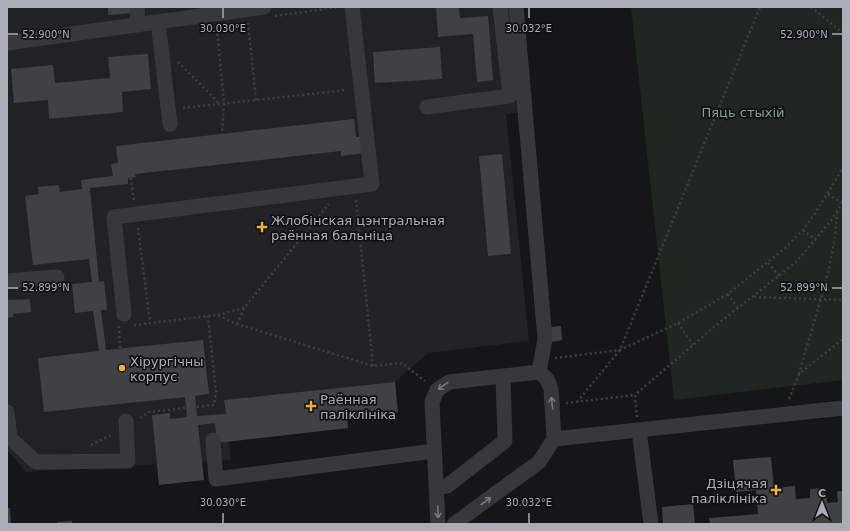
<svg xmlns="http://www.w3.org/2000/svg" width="850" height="531" font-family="'DejaVu Sans',sans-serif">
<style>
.built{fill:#222225}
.green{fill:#1e261f}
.building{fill:#404145}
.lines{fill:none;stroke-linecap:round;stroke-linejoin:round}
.path{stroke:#3d3f44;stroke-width:2.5;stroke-dasharray:2 3;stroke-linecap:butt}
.minor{stroke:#37383d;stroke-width:15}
.oneway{stroke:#757881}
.ticks{fill:none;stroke:#a8adb8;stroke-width:1.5}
.poi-dot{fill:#f2b134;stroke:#111113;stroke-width:1.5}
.labels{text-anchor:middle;stroke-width:3.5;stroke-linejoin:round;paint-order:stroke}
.park-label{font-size:13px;fill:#7fa381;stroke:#111113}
.poi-label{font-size:13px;fill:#a8adb8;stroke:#111113;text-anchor:start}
.ticks-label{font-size:10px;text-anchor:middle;fill:#a8adb8;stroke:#111113;stroke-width:3.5;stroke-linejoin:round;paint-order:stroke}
</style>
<rect width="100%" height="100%" fill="#161618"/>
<path class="built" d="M7 7H511L521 112 506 114 529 341 428 353 395 382 224 400 231 460 26 472 7 450Z"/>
<path class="green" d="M631 7H843V380L674 400Z"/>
<path class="building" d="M108 7H133L134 13 108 15Z
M436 7H459L460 18 488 16 493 80 477 82 473 34 438 37Z
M440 47 442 79 375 83 373 52Z
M148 54 151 89 122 92 123 112 49 119 48 100 14 103 11 69 53 65 55 83 110 78 108 57Z
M354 119 356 137H362L364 153 341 156V151L135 174 136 177 128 178V184L90 188 99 282 104 281 107 310H101L106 350 203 340 209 394 195 396 197 416 226 414 224 400 395 382 398 412 347 417 348 428 217 443 215 423 198 425 204 480 159 485 152 415 170 413V419L187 417 185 397 44 412 38 358 99 351 93 311 75 313 72 284 92 282 89 259 33 265 25 196 39 194 38 187 59 185 60 192 82 189 81 180 113 176 111 164 118 163 116 146Z
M502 154 511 254 488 256 479 156Z
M30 299 31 312 13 314V317L7 318V300Z
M561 326 562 340 551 342 550 327Z
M771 457 774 488 795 486 796 499 810 498V489L826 488 827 503 838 502 837 491H843V524H710L709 518 758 514 756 490 736 492 733 460Z
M693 504 695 524H663L662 507Z
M7 508H10L11 524H7Z
M72 521V524H57V522Z"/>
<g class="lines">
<path class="path" d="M811 7 843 33
M275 16 339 7
M248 23 256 100
M217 29 224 103 222 134
M178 62 220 104
M183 108 347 90
M131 178 134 201
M828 194 842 203
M356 200 373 366
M138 228 150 322
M803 230 816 240
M768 263 779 276
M728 294 738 308
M754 297 843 300
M218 315 244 308 329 204
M678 323 693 345
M237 324 244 308
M134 325 217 315 237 324 373 366 402 363 425 381
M119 326 120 349
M555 358 620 350 678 323 728 294 784 249 803 230 816 212 843 168
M799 374C813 321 835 266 837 211
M789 399 799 374 843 339
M577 402 620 350 760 7
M566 403 635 395
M197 407 214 405 216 392 208 316
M637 417 635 395 714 327 796 262 830 222 843 202
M140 418 149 412 186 408
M91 445 112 435"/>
<path class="minor" d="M137 7 138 25
M516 7 545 339 539 372
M158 22 170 124
M7 43 264 7
M427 107 510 96 500 7
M7 281 57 277
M124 314 114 217 372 184 352 7
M7 412 10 438 36 462 128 461 126 421
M639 430 651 524
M554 439 843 408
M213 440 216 479 434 451
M437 488 447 486 505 441 503 376
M438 524 432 402 437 390 449 382 539 372 547 379 551 389 554 439 539 462 454 524"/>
</g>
<defs><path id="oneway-shaft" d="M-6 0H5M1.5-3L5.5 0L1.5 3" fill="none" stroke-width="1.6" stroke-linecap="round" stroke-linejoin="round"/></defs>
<g class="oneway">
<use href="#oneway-shaft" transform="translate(443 386) rotate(144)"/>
<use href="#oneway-shaft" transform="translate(552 403) rotate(-96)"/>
<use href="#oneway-shaft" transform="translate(486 501) rotate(-36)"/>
<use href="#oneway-shaft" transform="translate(438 512) rotate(88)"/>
</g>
<path class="ticks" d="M223 8V18M529 8V18M8 34H18M832 34H842M8 288H18M832 288H842M223 513V523M529 513V523"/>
<g class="poi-dot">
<path d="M260 221h4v4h4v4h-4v4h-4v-4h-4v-4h4z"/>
<circle cx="122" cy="368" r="4"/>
<path d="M309 400h4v4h4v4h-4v4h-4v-4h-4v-4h4z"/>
<path d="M774 484h4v4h4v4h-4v4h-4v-4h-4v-4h4z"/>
</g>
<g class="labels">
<g class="park-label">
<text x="743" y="117">Пяць стыхій</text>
</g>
<g class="poi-label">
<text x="271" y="225">Жлобінская цэнтральная<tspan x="271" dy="15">раённая бальніца</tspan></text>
<text x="130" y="366">Хірургічны<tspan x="130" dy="15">корпус</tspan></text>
<text x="320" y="404">Раённая<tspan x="320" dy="15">паліклініка</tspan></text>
<text x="767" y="488" text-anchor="end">Дзіцячая<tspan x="767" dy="15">паліклініка</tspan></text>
</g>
</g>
<g class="ticks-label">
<text x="223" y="32">30.030°E</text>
<text x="529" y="32">30.032°E</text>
<text x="46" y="38">52.900°N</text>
<text x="804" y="38">52.900°N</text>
<text x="46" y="291">52.899°N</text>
<text x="804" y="291">52.899°N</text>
<text x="223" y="506">30.030°E</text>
<text x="529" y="506">30.032°E</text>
</g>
<rect width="850" height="531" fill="none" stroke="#a8adb8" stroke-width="16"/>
<g transform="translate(822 503)" stroke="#111113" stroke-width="3" paint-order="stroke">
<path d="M0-3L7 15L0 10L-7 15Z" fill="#a8adb8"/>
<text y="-6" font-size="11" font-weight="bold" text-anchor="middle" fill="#a8adb8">С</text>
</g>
</svg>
